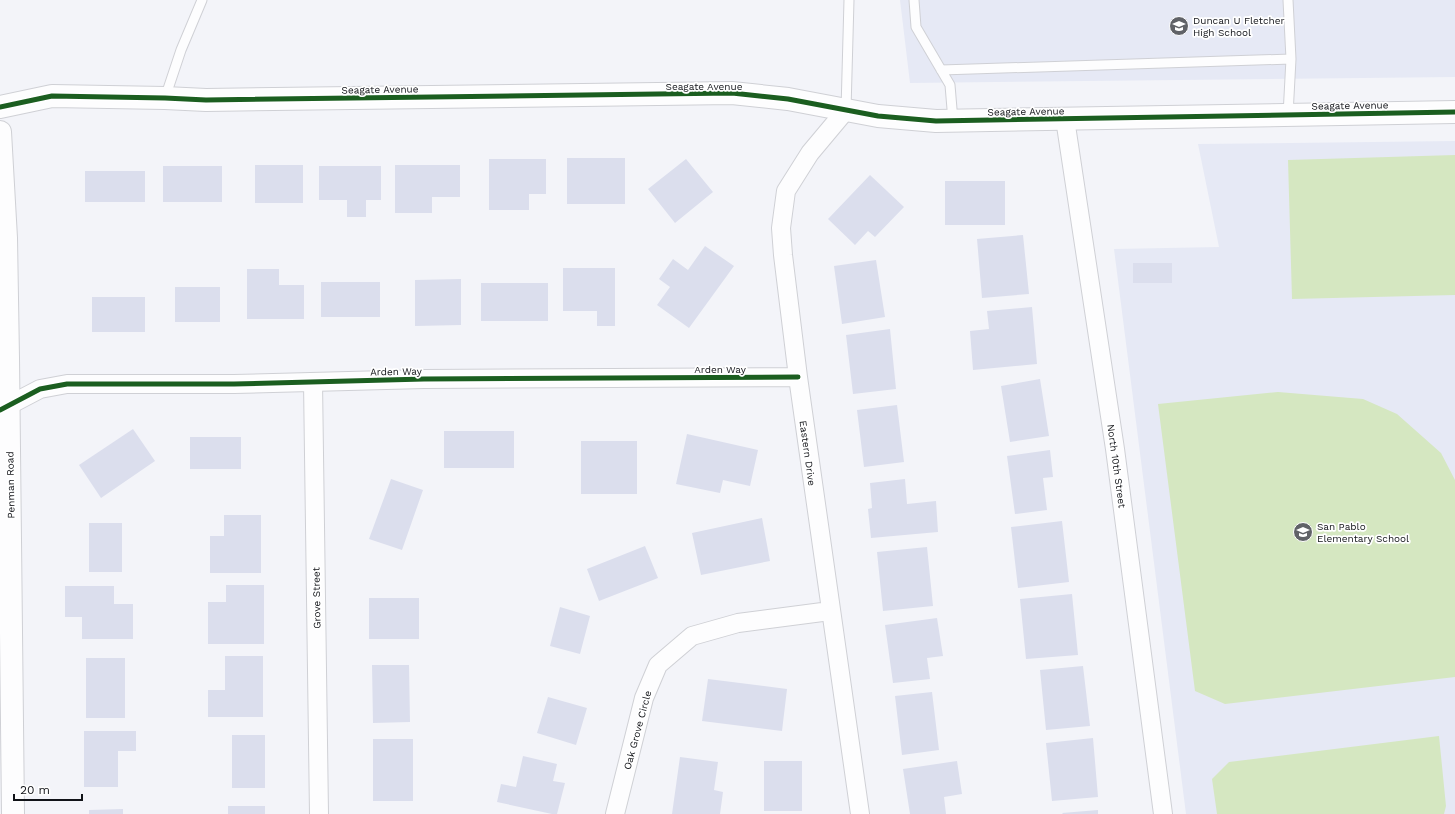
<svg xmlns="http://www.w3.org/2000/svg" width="1455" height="814" font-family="'Work Sans',sans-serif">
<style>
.built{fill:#e6e9f5}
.green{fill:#d5e7c1}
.building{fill:#dbdeed}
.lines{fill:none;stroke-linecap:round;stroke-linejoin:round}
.service-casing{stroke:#cfd0d5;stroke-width:11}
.minor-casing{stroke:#cfd0d5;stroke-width:20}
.tertiary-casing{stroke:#cfd0d5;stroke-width:24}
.service{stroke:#fdfdfe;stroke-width:9}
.minor{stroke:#fdfdfe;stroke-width:18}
.tertiary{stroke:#fdfdfe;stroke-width:22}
.cycleway-casing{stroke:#fff;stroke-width:8}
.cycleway{stroke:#1b5e20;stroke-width:5}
.labels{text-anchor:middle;stroke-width:3.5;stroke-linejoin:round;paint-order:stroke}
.poi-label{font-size:10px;fill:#111318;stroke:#fff;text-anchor:start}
.street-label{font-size:10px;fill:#111318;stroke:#fff}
</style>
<rect width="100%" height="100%" fill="#f3f4f9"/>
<path class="built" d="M900 0H1455V77L910 83Z
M1455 141V814H1186L1114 249 1219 247 1198 144Z"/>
<path class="green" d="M1455 155V295L1292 299 1288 160Z
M1278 392 1363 399 1397 414 1441 453 1455 480V677L1225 704 1195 691 1158 404Z
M1439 736 1446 806 1444 814H1217L1212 779 1229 762Z"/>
<path class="building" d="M567 158H625V204H567Z
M489 159H546V194H529V210H489Z
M686 159 713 192 675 223 648 189Z
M255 165H303V203H255Z
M395 165H460V197H432V213H395Z
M163 166H222V202H163Z
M319 166H381V200H366V217H347V200H319Z
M85 171H145V202H85Z
M870 175 904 207 875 237 868 231 855 245 828 219Z
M945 181H1005V225H945Z
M1023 235 1029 294 982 298 977 239Z
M705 246 734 266 689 328 657 305 670 287 659 279 673 259 688 270Z
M876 260 885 317 842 324 834 266Z
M1133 263H1172V283H1133Z
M563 268H615V326H597V311H563Z
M247 269H279V285H304V319H247Z
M461 279V325L415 326V280Z
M321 282H380V317H321Z
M481 283H548V321H481Z
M175 287H220V322H175Z
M92 297H145V332H92Z
M1032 307 1037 364 973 370 970 331 989 329 987 311Z
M890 329 896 389 853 394 846 335Z
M1040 379 1049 436 1010 442 1001 386Z
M897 405 904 462 864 467 857 410Z
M133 429 155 461 101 498 79 465Z
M444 431H514V468H444Z
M687 434 758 450 750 486 723 480 720 493 676 484Z
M190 437H241V469H190Z
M581 441H637V494H581Z
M1050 450 1053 477 1043 478 1047 510 1015 514 1007 456Z
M391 479 423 490 402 550 369 539Z
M905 479 907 504 936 501 938 532 871 538 868 509 872 508 870 483Z
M224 515H261V573H210V536H224Z
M762 518 770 561 701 575 692 533Z
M1062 521 1069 582 1018 588 1011 527Z
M89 523H122V572H89Z
M645 546 658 578 599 601 587 569Z
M927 547 933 606 883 611 877 552Z
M226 585H264V644H208V602H226Z
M65 586H114V604H133V639H82V617H65Z
M1072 594 1078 655 1026 659 1020 599Z
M369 598H419V639H369Z
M560 607 590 616 580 654 550 646Z
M937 618 943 656 927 658 930 679 893 683 885 625Z
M225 656H263V717H208V690H225Z
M86 658H125V718H86Z
M372 665H409L410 722 373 723Z
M1083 666 1090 726 1046 730 1040 670Z
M708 679 787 689 782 731 702 721Z
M932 692 939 750 902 755 895 696Z
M548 697 587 708 576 745 537 733Z
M84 731H136V751H118V787H84Z
M232 735H265V788H232Z
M1093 738 1098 797 1052 801 1046 743Z
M373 739H413V801H373Z
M523 756 557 764 553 781 565 783 557 814H552L497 802 501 784 516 787Z
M680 757 718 762 714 790 723 792 720 814H672Z
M764 761H802V811H764Z
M957 761 962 794 944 797 946 814H910L903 769Z
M228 806H265V814H228Z
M123 809V814H89V810Z
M1098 810V814H1063L1062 813Z"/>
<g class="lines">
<defs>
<path id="service" d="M914 0 916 27 950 85 953 121
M1288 0 1291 59
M941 70 1291 59 1288 115
M165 98 181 50 202 0
M846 110 849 0"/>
<path id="minor" d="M846 110 810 153 786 191 781 228 783 255 798 377 860 814
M1065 119 1115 449 1163 814
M313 382 319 814
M0 410 40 389 67 384H234L424 379 798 377
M615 814 644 698 658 665 692 636 738 623 830 611"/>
<path id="tertiary" d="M0 107 52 96 165 98 206 100 732 93 788 99 878 116 936 121 1455 112
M0 132 6 238 8 358 13 814"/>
</defs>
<use href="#service" class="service-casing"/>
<use href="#minor" class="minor-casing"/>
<use href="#tertiary" class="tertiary-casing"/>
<use href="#service" class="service"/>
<use href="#minor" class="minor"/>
<use href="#tertiary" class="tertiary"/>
<defs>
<path id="cycleway" d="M0 107 52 96 165 98 206 100 732 93 788 99 878 116 936 121 1455 112
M0 410 40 389 67 384H234L424 379 798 377"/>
</defs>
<use href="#cycleway" class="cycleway-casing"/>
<use href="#cycleway" class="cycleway"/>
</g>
<defs>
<symbol id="school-disc" viewBox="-11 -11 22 22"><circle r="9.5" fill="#606267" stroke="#fff"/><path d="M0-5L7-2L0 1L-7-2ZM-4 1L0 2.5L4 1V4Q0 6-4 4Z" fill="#fff"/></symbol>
</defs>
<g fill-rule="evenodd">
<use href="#school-disc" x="1168" y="15" width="22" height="22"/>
<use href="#school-disc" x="1292" y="521" width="22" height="22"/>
</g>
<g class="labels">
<g class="poi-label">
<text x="1193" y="24">Duncan U Fletcher<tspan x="1193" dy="12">High School</tspan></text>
<text x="1317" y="530">San Pablo<tspan x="1317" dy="12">Elementary School</tspan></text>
</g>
<g class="street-label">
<text x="704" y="90">Seagate Avenue</text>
<text transform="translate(380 89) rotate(-1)" y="4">Seagate Avenue</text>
<text transform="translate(1350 105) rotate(-1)" y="4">Seagate Avenue</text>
<text transform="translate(1026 111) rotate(-1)" y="4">Seagate Avenue</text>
<text x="720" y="373">Arden Way</text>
<text transform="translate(396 371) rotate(-1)" y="4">Arden Way</text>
<text transform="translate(808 453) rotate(82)" y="4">Eastern Drive</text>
<text transform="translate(1117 466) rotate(82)" y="4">North 10th Street</text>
<text transform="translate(10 485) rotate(-91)" y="4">Penman Road</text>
<text transform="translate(316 598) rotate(-91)" y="4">Grove Street</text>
<text transform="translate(637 730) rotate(-75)" y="4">Oak Grove Circle</text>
</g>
</g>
<path d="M14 794v6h68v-6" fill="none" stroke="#111318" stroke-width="2"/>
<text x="20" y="794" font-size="12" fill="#111318" stroke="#ffffff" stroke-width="3" paint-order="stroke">20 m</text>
</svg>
